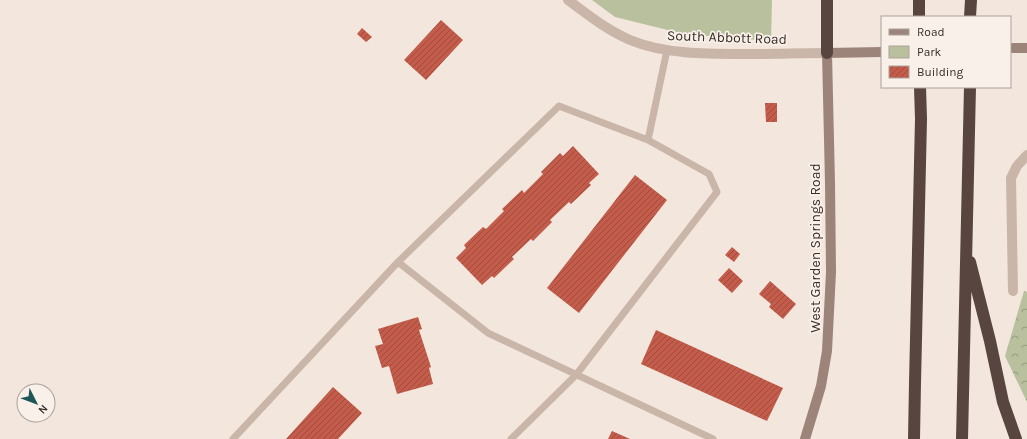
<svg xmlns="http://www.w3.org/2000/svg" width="1027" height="439" font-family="Karla,sans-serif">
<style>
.green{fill:#b8c09d}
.forest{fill:url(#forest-crowns)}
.building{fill:url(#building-hatch)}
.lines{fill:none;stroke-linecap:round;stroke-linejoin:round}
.lane{stroke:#cab5a9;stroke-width:7}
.street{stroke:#cab5a9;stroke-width:10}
.secondary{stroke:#9d847a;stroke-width:10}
.highway{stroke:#584540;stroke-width:12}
.labels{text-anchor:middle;stroke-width:3.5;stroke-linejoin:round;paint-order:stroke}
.street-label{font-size:14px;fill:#372c29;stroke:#f9f1e9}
</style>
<defs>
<pattern id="forest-crowns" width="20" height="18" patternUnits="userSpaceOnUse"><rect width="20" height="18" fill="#b8c09d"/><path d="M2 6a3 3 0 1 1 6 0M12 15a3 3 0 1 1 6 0" fill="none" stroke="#969c80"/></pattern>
<pattern id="building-hatch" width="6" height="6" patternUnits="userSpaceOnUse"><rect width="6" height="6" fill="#c35c4a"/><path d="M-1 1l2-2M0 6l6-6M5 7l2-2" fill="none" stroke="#9f4c3e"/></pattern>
</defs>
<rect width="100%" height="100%" fill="#f2e6dd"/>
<path class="green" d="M592 0H772L771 41 684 34 615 17Z"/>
<path class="forest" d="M1024 291 1027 292V402L1005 356Z"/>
<path class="building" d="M441 20 463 40 426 80 404 60Z
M362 28 372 37 366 42 357 34Z
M765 103H777V122H766Z
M573 146 599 174 589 183 591 185 571 204 569 202 550 220 552 222 533 241 531 239 512 257 514 259 494 278 492 276 482 285 456 258 466 248 464 245 483 227 486 229 504 211 502 209 522 190 524 193 543 174 541 172 560 153 563 156Z
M635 175 667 200 579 313 547 288Z
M732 247 740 254 734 262 725 255Z
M729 268 743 281 732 293 718 280Z
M770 281 796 304 783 319 769 307 771 304 759 294Z
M418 317 422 329 419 330 431 367 429 368 433 384 397 394 389 366 382 368 375 346 383 344 378 329Z
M656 330 783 388 767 421 641 364Z
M333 387 362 413 338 439H286Z
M612 431 630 439H608Z"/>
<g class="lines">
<path class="lane" d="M398 262 559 106 648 140
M233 439 398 262 488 333 713 439
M511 439 576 375 717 192 709 174 648 140 667 50"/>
<path class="street" d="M568 0C588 15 607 30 630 40 666 55 711 54 750 54 776 54 801 53 827 53
M1013 291 1011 178 1017 166 1027 155"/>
<path class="secondary" d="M1010 48H1027
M805 439 821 386 827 351 831 272 830 183 827 53 882 52"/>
<path class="highway" d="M919 0V17
M970 17 971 0
M827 53V0
M970 262 990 341 1003 402 1016 439
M914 439 915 383 921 119 920 87
M962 439 970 87"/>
</g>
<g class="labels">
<g class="street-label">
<text transform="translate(727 37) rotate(2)" y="5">South Abbott Road</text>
<text transform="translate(815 248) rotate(-90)" y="5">West Garden Springs Road</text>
</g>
</g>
<rect x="881" y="16" width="130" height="72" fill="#f9f1e9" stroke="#aba29c"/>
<rect x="889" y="29" width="20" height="6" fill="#9d847a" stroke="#aba29c"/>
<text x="917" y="36" font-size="12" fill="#372c29">Road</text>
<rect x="889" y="46" width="20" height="12" fill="#b8c09d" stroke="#aba29c"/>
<text x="917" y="56" font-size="12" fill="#372c29">Park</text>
<rect x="889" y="66" width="20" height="12" fill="url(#building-hatch)" stroke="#aba29c"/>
<text x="917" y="76" font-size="12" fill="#372c29">Building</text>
<g transform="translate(36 403) rotate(132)"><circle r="19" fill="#f9f1e9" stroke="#aba29c"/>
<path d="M0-3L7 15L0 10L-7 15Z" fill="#1f5756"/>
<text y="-6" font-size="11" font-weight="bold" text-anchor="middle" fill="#372c29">N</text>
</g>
</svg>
